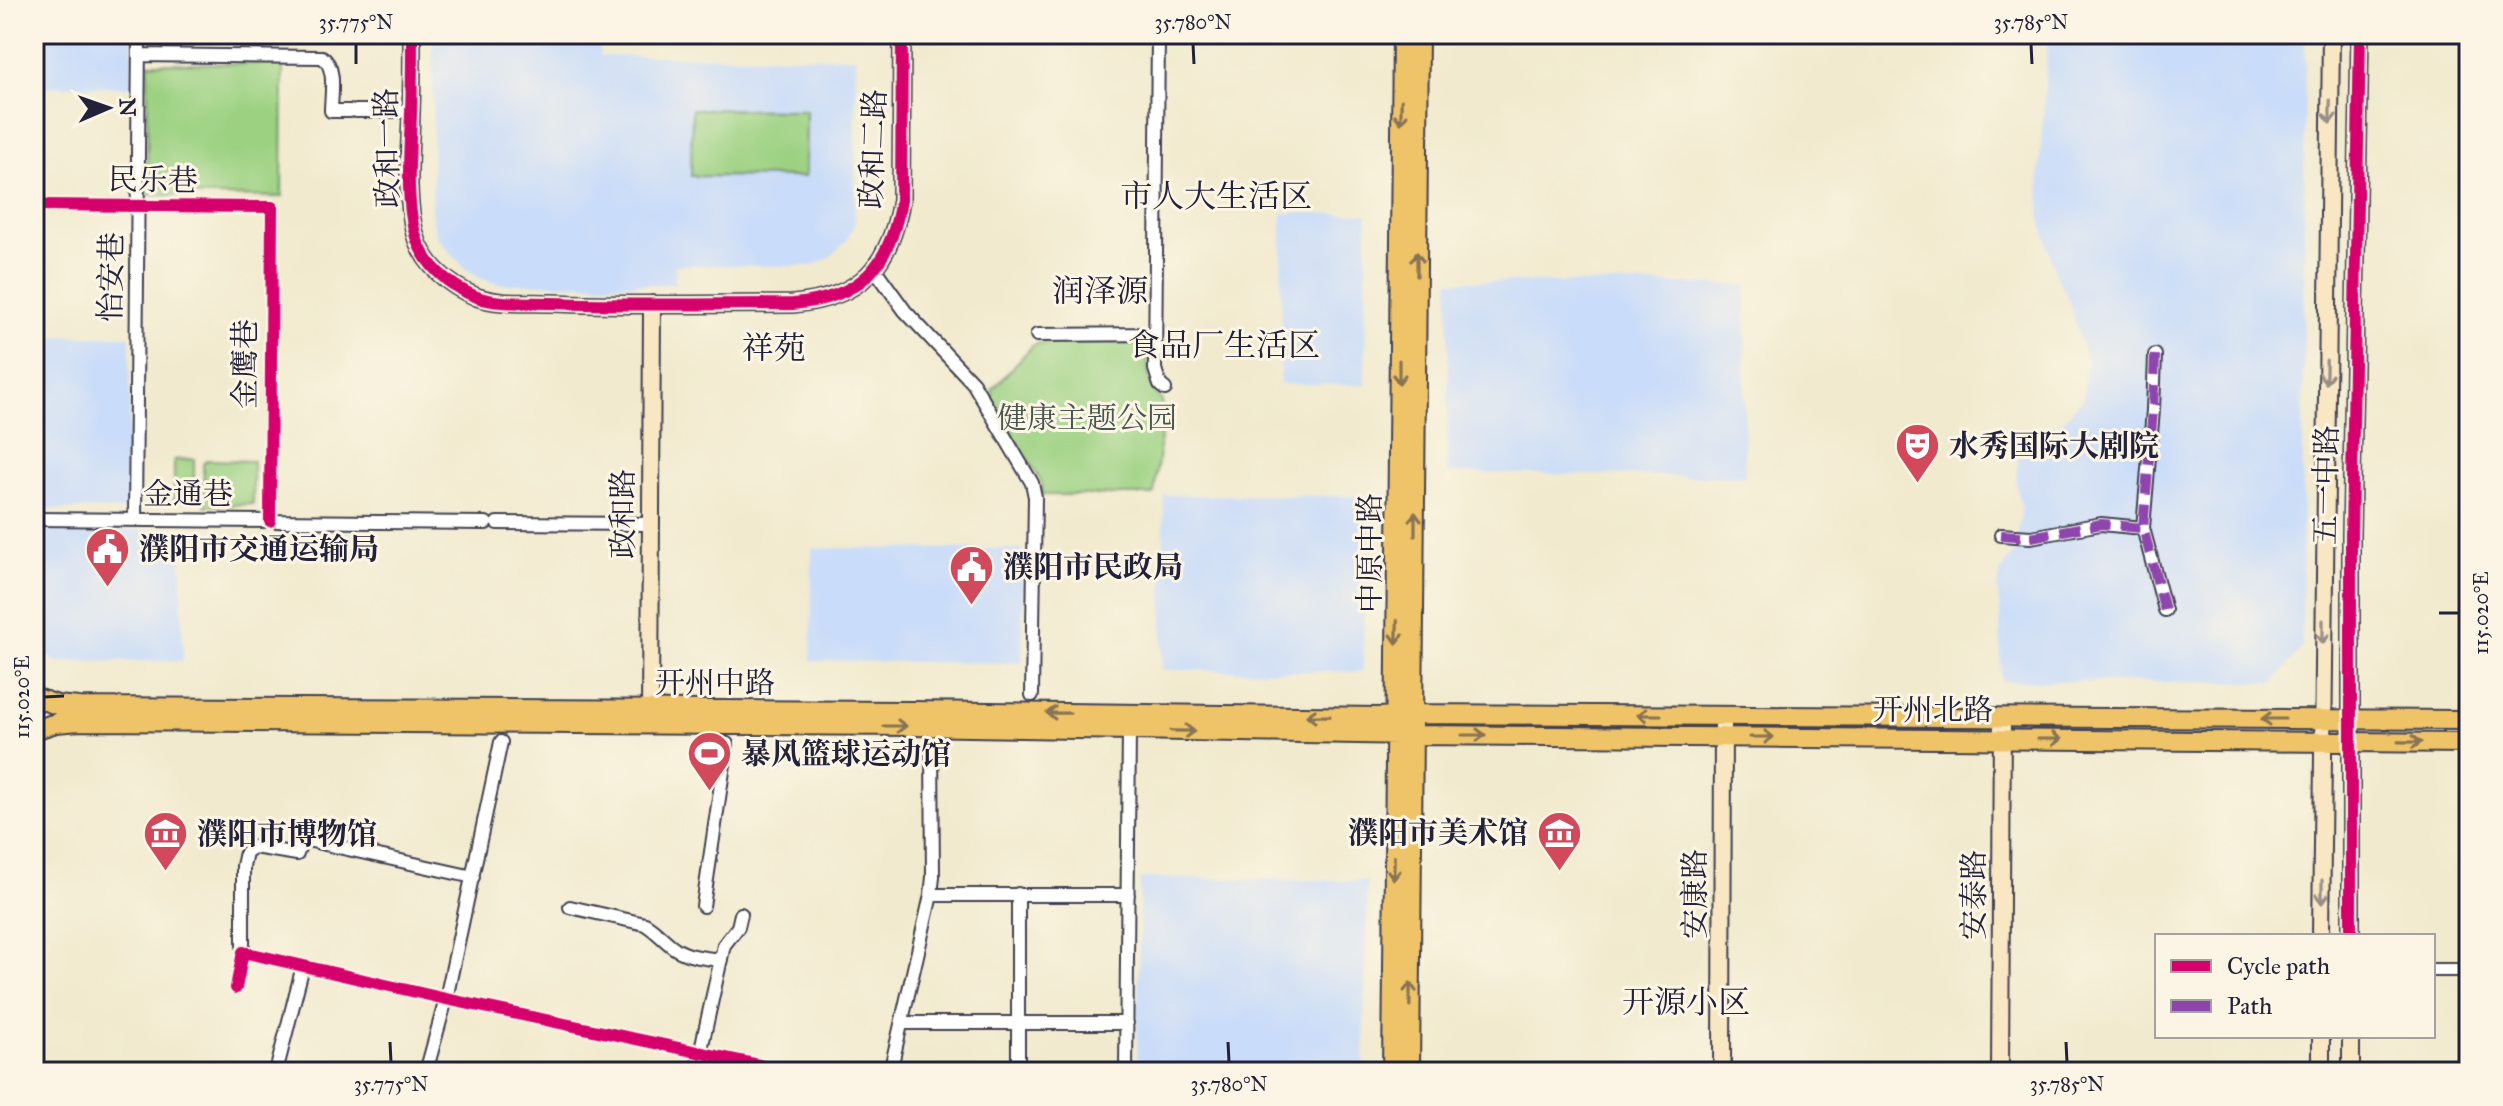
<svg xmlns="http://www.w3.org/2000/svg" width="2503" height="1106" font-family="'IM FELL Great Primer','Noto Serif SC',serif">
<style>
.built{fill:#c9dcf9}
.green{fill:#9cd182;stroke:#5f7a5e;stroke-width:2}
.lines{fill:none;stroke-linecap:round;stroke-linejoin:round}
.street-casing{stroke:#414051;stroke-width:16}
.secondary-casing{stroke:#414051;stroke-width:20}
.primary-casing{stroke:#414051;stroke-width:22}
.street{stroke:#fff;stroke-width:12}
.secondary{stroke:#f9e7c3;stroke-width:16}
.primary{stroke:#efc469;stroke-width:18}
.quiet{stroke:#8e44ad;stroke-width:10;stroke-dasharray:20 10;stroke-linecap:butt}
.cycleway-casing{stroke:#fcf5e5;stroke-width:17}
.cycleway{stroke:#d6006c;stroke-width:12}
.oneway{stroke:#887352}
.oneway2{stroke:#988e86}
.ticks{fill:none;stroke:#22223b;stroke-width:3}
.labels{text-anchor:middle;stroke-width:6;stroke-linejoin:round;paint-order:stroke}
.street-label{font-size:30px;fill:#22223b;stroke:#fcf5e5}
.park-label{font-size:30px;fill:#475750;stroke:#fcf5e5}
.poi-label{font-size:30px;font-weight:bold;fill:#22223b;stroke:#fcf5e5;text-anchor:start}
.neighbourhood-label{font-size:32px;fill:#22223b;stroke:#fcf5e5}
.neatline{fill:none;stroke:#22223b;stroke-width:3}
.ticks-label{font-size:20px;text-anchor:middle;fill:#22223b}
</style>
<rect width="100%" height="100%" fill="#fcf5e5"/>
<filter id="ink" filterUnits="userSpaceOnUse"><feTurbulence type="fractalNoise" baseFrequency=".0125" numOctaves="2"/><feDisplacementMap in="SourceGraphic" scale="16" xChannelSelector="R" yChannelSelector="G"/><feConvolveMatrix kernelMatrix="1 2 1 2 8 2 1 2 1" color-interpolation-filters="sRGB"/></filter>
<filter id="wash" filterUnits="userSpaceOnUse"><feTurbulence type="fractalNoise" baseFrequency=".006" numOctaves="4" result="noise"/><feDisplacementMap in="SourceGraphic" scale="32" xChannelSelector="R" yChannelSelector="G"/><feGaussianBlur stdDeviation="1.8" result="paint"/><feColorMatrix in="noise" values="0 0 0 0 0 0 0 0 0 0 0 0 0 0 0 0 0 1.4 0 .05"/><feComposite in="paint" operator="in"/></filter>
<g filter="url(#wash)">
<rect width="100%" height="100%" fill="#f1eace"/>
<path class="built" d="M34 34H132V87L34 86Z
M433 34H599L600 56 856 57 855 222 848 239 829 258 811 266 675 265V284H499L480 278 465 268 449 251 438 237 432 221Z
M2048 34H2305L2302 647 2274 683 2001 681 2000 609 1997 589 2001 571 2014 552 2022 508 2016 485 2018 457 2029 441 2058 426 2084 397 2085 357 2068 298 2055 274 2040 214 2039 174Z
M1282 213 1367 214 1365 385 1280 384Z
M1449 281 1746 285 1744 477 1447 473Z
M34 336H130L129 510 34 509Z
M1164 495 1365 496 1363 672 1162 670Z
M34 530H181L183 661 57 662 36 649 34 647Z
M812 548 1023 549 1022 663 811 661Z
M1140 878 1367 881 1364 1072H1137Z"/>
<path class="green" d="M148 63 283 64 282 197 147 195Z
M692 109 806 110 805 177 691 176Z
M1039 343H1143L1147 348 1149 379 1152 388 1162 401 1163 417 1154 495H1043L1042 483 992 399 993 389 1032 346Z
M194 459V501H174V460Z
M207 460 253 461V504L205 506 203 464Z"/>
</g>
<g filter="url(#ink)">
<g class="lines">
<defs>
<path id="street" d="M1158 34 1155 369 1160 385 1165 389
M139 55 322 57C337 67 331 95 331 111H350
M356 111H412
M34 205 272 207 270 521
M874 268 905 311 973 383 1032 483 1035 497 1032 695
M1037 335 1155 334
M2155 355 2153 410 2143 528 2165 610
M34 519 486 523
M135 520 139 34
M497 523 651 524
M2001 535 2031 537 2101 524 2143 528
M931 895H1128
M703 906 727 744
M570 907 645 924C657 931 665 942 676 949 689 957 705 958 721 960
M243 952V866L246 852 254 847 297 854 302 840H307L473 877
M2433 970H2469
M236 988 243 952 446 999 792 1072
M903 1023H1127
M276 1072 303 966
M426 1072 446 999 501 742
M696 1072 724 945 738 927 741 914
M890 1072 931 895 933 877 932 745
M1018 1072V894
M1126 1072 1129 730"/>
<path id="secondary" d="M412 34C412 60 412 87 411 113 410 152 405 196 415 234 423 264 449 286 477 297 499 305 527 302 550 303 630 306 712 304 793 304 861 298 890 266 901 200L902 34
M650 723 652 304
M2321 936 2331 34
M2351 936V535L2360 34
M1722 1072 1723 716
M2000 1072 2002 718
M2321 1072V1036
M2351 1072V1036"/>
<path id="primary" d="M34 697 57 705 79 707 913 711 1381 717 1414 714 2469 720
M34 730 56 723 80 721 913 726 1413 735 2469 743
M1392 1072 1402 34
M1410 1072 1419 34"/>
</defs>
<use href="#street" class="street-casing"/>
<use href="#secondary" class="secondary-casing"/>
<use href="#primary" class="primary-casing"/>
<use href="#street" class="street"/>
<use href="#secondary" class="secondary"/>
<use href="#primary" class="primary"/>
<path class="quiet" d="M2155 355 2153 410 2143 528 2165 610
M2001 535 2031 537 2101 524 2143 528"/>
<defs>
<path id="cycleway" d="M412 34C412 60 412 87 411 113 410 152 405 196 415 234 423 264 449 286 477 297 499 305 527 302 550 303 630 306 712 304 793 304 861 298 890 266 901 200L902 34
M34 205 272 207 270 521
M2351 936V535L2360 34
M236 988 243 952 446 999 792 1072"/>
</defs>
<use href="#cycleway" class="cycleway-casing"/>
<use href="#cycleway" class="cycleway"/>
</g>
<defs><path id="oneway-shaft" d="M-6 0H5M1.5-3L5.5 0L1.5 3" fill="none" stroke-width="1.6" stroke-linecap="round" stroke-linejoin="round" transform="scale(2)"/></defs>
<g class="oneway">
<use href="#oneway-shaft" transform="translate(1401 112) rotate(91)"/>
<use href="#oneway-shaft" transform="translate(1417 264) rotate(-90)"/>
<use href="#oneway-shaft" transform="translate(1399 372) rotate(90)"/>
<use href="#oneway-shaft" transform="translate(1415 524) rotate(-90)"/>
<use href="#oneway-shaft" transform="translate(1397 632) rotate(91)"/>
<use href="#oneway-shaft" transform="translate(1058 713) rotate(-179)"/>
<use href="#oneway-shaft" transform="translate(1649 715) rotate(-180)"/>
<use href="#oneway-shaft" transform="translate(1318 716) rotate(-179)"/>
<use href="#oneway-shaft" transform="translate(2273 719) rotate(-180)"/>
<use href="#oneway-shaft" transform="translate(895 726)"/>
<use href="#oneway-shaft" transform="translate(1183 731) rotate(1)"/>
<use href="#oneway-shaft" transform="translate(1474 735)"/>
<use href="#oneway-shaft" transform="translate(1762 737)"/>
<use href="#oneway-shaft" transform="translate(2050 739)"/>
<use href="#oneway-shaft" transform="translate(2410 742) rotate(1)"/>
<use href="#oneway-shaft" transform="translate(1394 868) rotate(91)"/>
<use href="#oneway-shaft" transform="translate(1410 994) rotate(-89)"/>
</g>
<g class="oneway2">
<use href="#oneway-shaft" transform="translate(2330 112) rotate(91)"/>
<use href="#oneway-shaft" transform="translate(2326 372) rotate(91)"/>
<use href="#oneway-shaft" transform="translate(2323 632) rotate(90)"/>
<use href="#oneway-shaft" transform="translate(2322 892) rotate(90)"/>
</g>
</g>
<path class="ticks" d="M356 44V64M1193 44 1194 64M2031 44 2032 64M2439 613H2459M44 697 64 696M390 1042 391 1062M1228 1042 1229 1062M2066 1042 2067 1062"/>
<defs>
<symbol id="theatre-pin" viewBox="-11 -11 22 30"><path d="M0 17L-7.5 6A9.5 9.5 0 1 1 7.5 6Z" fill="#d1495b" stroke="#fcf5e5"/><path d="M-5-5.5Q0-4 5-5.5V0Q5 5 0 6Q-5 5-5 0ZM-3.3-2.5H-1v1.5H-3.3ZM1-2.5H3.3v1.5H1ZM-2.8 1Q0 5.5 2.8 1Z" fill="#fff"/></symbol>
<symbol id="civic-pin" viewBox="-11 -11 22 30"><path d="M0 17L-7.5 6A9.5 9.5 0 1 1 7.5 6Z" fill="#d1495b" stroke="#fcf5e5"/><path d="M-.6-6.5H3V-4.5H.6V-3L4-1V1h2V6H-6V1h2V-1L-.6-3ZM-1.2 2.5V6h2.4V2.5Z" fill="#fff"/></symbol>
<symbol id="stadium-pin" viewBox="-11 -11 22 30"><path d="M0 17L-7.5 6A9.5 9.5 0 1 1 7.5 6Z" fill="#d1495b" stroke="#fcf5e5"/><path d="M0-5a6.5 5 0 1 0 0 10a6.5 5 0 1 0 0-10ZM-3.5-1.8h7v3.6h-7Z" fill="#fff"/></symbol>
<symbol id="museum-pin" viewBox="-11 -11 22 30"><path d="M0 17L-7.5 6A9.5 9.5 0 1 1 7.5 6Z" fill="#d1495b" stroke="#fcf5e5"/><path d="M0-6L6-3V-2H-6V-3ZM-5-1h2V3h-2ZM-1-1h2V3h-2ZM3-1h2V3H3ZM-6 4H6V6H-6Z" fill="#fff"/></symbol>
</defs>
<g fill-rule="evenodd">
<use href="#theatre-pin" x="1892" y="420" width="51" height="69"/>
<use href="#civic-pin" x="82" y="524" width="51" height="69"/>
<use href="#civic-pin" x="946" y="542" width="51" height="69"/>
<use href="#stadium-pin" x="684" y="728" width="51" height="69"/>
<use href="#museum-pin" x="1534" y="808" width="51" height="69"/>
<use href="#museum-pin" x="140" y="808" width="51" height="69"/>
</g>
<g class="labels">
<g class="street-label">
<text transform="translate(387 148) rotate(-91)" y="10">政和一路</text>
<text transform="translate(873 149) rotate(-88)" y="10">政和二路</text>
<text transform="translate(153 180) rotate(1)" y="10">民乐巷</text>
<text transform="translate(111 277) rotate(-89)" y="10">怡安巷</text>
<text transform="translate(245 364) rotate(-90)" y="10">金鹰巷</text>
<text transform="translate(2326 485) rotate(-89)" y="10">五一中路</text>
<text x="188" y="504">金通巷</text>
<text transform="translate(623 514) rotate(-90)" y="10">政和路</text>
<text transform="translate(1370 553) rotate(-90)" y="10">中原中路</text>
<text x="715" y="693">开州中路</text>
<text x="1933" y="720">开州北路</text>
<text transform="translate(1695 894) rotate(-90)" y="10">安康路</text>
<text transform="translate(1974 895) rotate(-90)" y="10">安泰路</text>
</g>
<g class="park-label">
<text x="1087" y="428">健康主题公园</text>
</g>
<g class="poi-label">
<text x="1949" y="456">水秀国际大剧院</text>
<text x="139" y="559">濮阳市交通运输局</text>
<text x="1003" y="577">濮阳市民政局</text>
<text x="741" y="764">暴风篮球运动馆</text>
<text x="1528" y="843" text-anchor="end">濮阳市美术馆</text>
<text x="197" y="844">濮阳市博物馆</text>
</g>
<g class="neighbourhood-label">
<text x="1216" y="207">市人大生活区</text>
<text x="1100" y="302">润泽源</text>
<text x="1224" y="356">食品厂生活区</text>
<text x="774" y="359">祥苑</text>
<text x="1686" y="1013">开源小区</text>
</g>
</g>
<rect width="2503" height="1106" fill="none" stroke="#fcf5e5" stroke-width="88"/>
<rect x="2155" y="934" width="280" height="104" fill="#fcf5e5" stroke="#a5a1a1" stroke-width="2"/>
<rect x="2171" y="960" width="40" height="12" fill="#d6006c" stroke="#a5a1a1" stroke-width="2"/>
<text x="2227" y="974" font-size="24" fill="#22223b">Cycle path</text>
<rect x="2171" y="1000" width="40" height="12" fill="#8e44ad" stroke="#a5a1a1" stroke-width="2"/>
<text x="2227" y="1014" font-size="24" fill="#22223b">Path</text>
<g transform="translate(108 108) rotate(88)" stroke="#fcf5e5" stroke-width="6" paint-order="stroke">
<path d="M0-6L14 30L0 20L-14 30Z" fill="#22223b"/>
<text y="-12" font-size="22" font-weight="bold" text-anchor="middle" fill="#22223b">N</text>
</g>
<rect x="44" y="44" width="2415" height="1018" class="neatline"/>
<g class="ticks-label">
<text x="356" y="29">35.775°N</text>
<text x="1193" y="29">35.780°N</text>
<text x="2031" y="29">35.785°N</text>
<text transform="translate(2481 613) rotate(-90)" y="7">115.020°E</text>
<text transform="translate(22 697) rotate(-90)" y="7">115.020°E</text>
<text x="391" y="1091">35.775°N</text>
<text x="1229" y="1091">35.780°N</text>
<text x="2067" y="1091">35.785°N</text>
</g>
</svg>
